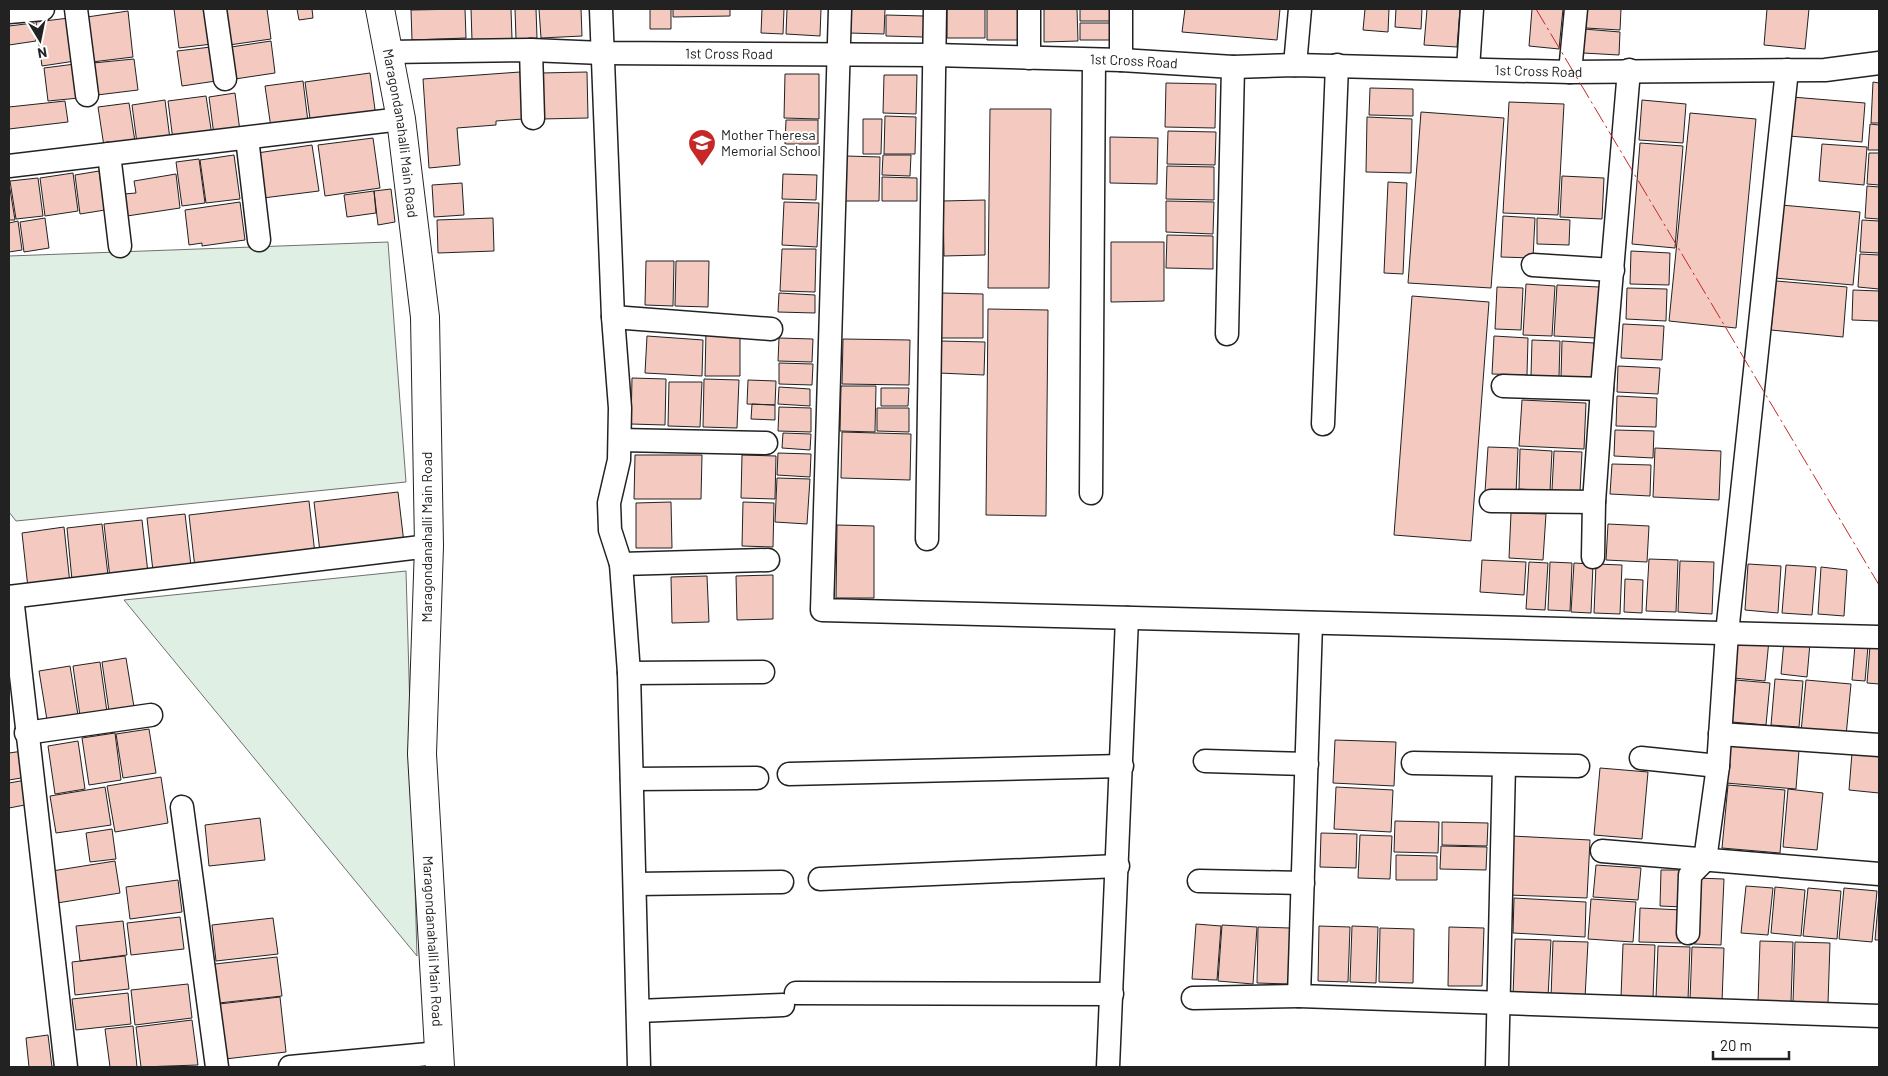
<svg xmlns="http://www.w3.org/2000/svg" width="1888" height="1076" font-family="Barlow,sans-serif">
<style>
.green{fill:#e0efe3;stroke:#6f6f6f}
.building{fill:#f3c9c0;stroke:#222}
.lines{fill:none;stroke-linecap:round;stroke-linejoin:round}
.minor-casing{stroke:#222;stroke-width:25}
.tertiary-casing{stroke:#222;stroke-width:30}
.minor{stroke:#fff;stroke-width:22}
.tertiary{stroke:#fff;stroke-width:28}
.power{stroke:#c62828;stroke-width:1;stroke-dasharray:18 4 2.5 4;stroke-linecap:butt}
.labels{text-anchor:middle;stroke-width:4;stroke-linejoin:round;paint-order:stroke}
.street-label{font-size:14px;fill:#222;stroke:#fff}
.poi-label{font-size:14px;fill:#222;stroke:#fff;text-anchor:start}
</style>
<rect width="100%" height="100%" fill="#fff"/>
<path class="green" d="M388 242 406 482 16 521 9 512V256Z
M406 571 417 956 124 600Z"/>
<path class="building" d="M174 9H207L212 44 179 48Z
M225 9H267L271 39 229 45Z
M297 9H312L313 18 299 20Z
M465 9 466 38 412 40 411 10Z
M471 9H511L512 39 472 41Z
M515 9H536L537 38 516 39Z
M539 9H581L582 36 541 38Z
M650 9H671V29H650Z
M673 9H730V16L673 17Z
M762 9H784L783 34 761 33Z
M787 9H821L820 36 786 34Z
M850 9H885L884 34 849 33Z
M947 9H985V38H947Z
M987 9H1021V40H987Z
M1044 9H1077L1078 41 1044 42Z
M1080 9H1114L1115 21H1080Z
M1185 9H1280L1277 40 1182 32Z
M1365 9H1389L1388 32 1363 30Z
M1396 9H1422L1421 29 1395 27Z
M1427 9H1460L1457 47 1424 45Z
M1532 9H1563L1559 49 1529 46Z
M1587 9H1621L1620 30 1586 28Z
M1767 9H1809L1805 49 1764 45Z
M128 11 133 57 92 62 87 17Z
M886 15 924 16 923 37 886 36Z
M69 18 75 61 42 66 36 22Z
M34 23 36 41 9 45V26Z
M1080 23H1114L1115 40H1080Z
M1584 29 1620 32 1619 55 1583 53Z
M271 41 275 73 235 79 231 47Z
M211 47 216 81 182 86 177 51Z
M134 59 138 90 97 95 93 63Z
M75 64 79 98 48 101 44 68Z
M520 72 523 119 496 121V125L457 128 460 165 429 168 423 79Z
M587 72 588 118 541 119V73Z
M370 73 376 117 311 126 305 82Z
M785 74H819V119L784 118Z
M884 75H917L916 114 883 113Z
M303 81 309 130 272 135 265 86Z
M1873 82 1879 83V123H1871Z
M1166 83 1216 84 1215 128 1165 127Z
M1370 88 1413 89V116L1369 115Z
M235 93 241 139 215 143 209 97Z
M206 96 213 142 174 148 168 101Z
M1792 97 1865 103 1862 142 1789 136Z
M165 100 171 147 138 151 132 105Z
M1642 100 1686 104 1683 143 1639 140Z
M65 101 68 122 9 129V107Z
M1509 102 1564 104 1558 215 1503 213Z
M129 103 136 148 105 153 98 107Z
M990 109H1051L1049 288H988Z
M1421 112 1504 118 1491 288 1408 283Z
M1690 113 1756 119 1736 328 1669 321Z
M885 116 916 117 915 154H884Z
M1367 117 1412 119 1411 173 1366 172Z
M863 119H882L881 154H863Z
M786 120H818V144H785Z
M1870 124 1879 125V150H1868Z
M1168 131 1216 132 1215 165 1167 164Z
M1110 137 1158 138 1157 184 1110 183Z
M373 138 380 188 325 196 318 145Z
M1640 143 1683 146 1675 248 1632 244Z
M1822 144 1867 147 1864 185 1819 181Z
M312 145 319 191 263 198 257 153Z
M1869 153H1879V185L1867 184Z
M234 155 240 199 206 203 200 160Z
M883 155H911L910 176 882 175Z
M846 156 880 157 879 201H845Z
M199 159 205 203 182 206 176 162Z
M1167 166 1214 167V200L1166 199Z
M99 171 105 210 80 214 75 175Z
M73 173 78 211 45 216 40 178Z
M176 174 180 208 127 216 124 194 136 193 134 181Z
M783 174 817 175 816 200 782 199Z
M1562 176 1604 178 1602 219 1560 217Z
M882 177 917 178V201H882Z
M38 178 43 216 16 219 10 181Z
M1388 182 1407 183 1403 274 1384 273Z
M9 183 15 220H9Z
M462 183 464 215 434 217 432 185Z
M1867 186 1879 187V219L1865 218Z
M391 189 395 222 378 225 374 191Z
M374 191 376 213 347 217 344 195Z
M985 200V255L944 256 943 201Z
M1166 201 1214 202 1213 234 1166 232Z
M240 202 245 240 202 246V243L189 245 185 210Z
M784 202 819 203 817 247 782 245Z
M1781 205 1860 212 1853 285 1774 278Z
M1503 216 1535 218 1533 258 1501 257Z
M45 218 49 248 24 252 20 222Z
M493 218 494 251 438 253 437 220Z
M1537 218 1570 220 1569 245 1537 244Z
M1862 220 1879 221V253L1860 252Z
M18 221 22 250 9 252V223Z
M1167 235 1213 236V269L1166 268Z
M1111 242H1164V301L1111 302Z
M782 249H816L815 292 780 291Z
M1631 251 1670 253 1669 285 1630 284Z
M1860 254 1879 255V289L1858 287Z
M646 261H674L673 306 645 305Z
M676 261H709L708 307 675 306Z
M1776 281 1847 287 1843 337 1771 330Z
M1526 284 1555 286 1552 336 1523 335Z
M1557 285 1599 287 1596 338 1554 336Z
M1497 287 1523 288 1521 330 1495 329Z
M1627 288 1667 289 1666 321 1626 319Z
M1853 290 1879 291V321L1852 320Z
M779 293 815 295V313L778 312Z
M941 293 983 294V338H940Z
M1412 296 1489 302 1471 541 1394 535Z
M988 309 1048 310 1046 516 986 515Z
M1623 324 1664 326 1662 360 1621 358Z
M706 331 740 332V376H705Z
M647 336 703 340 702 376 645 373Z
M1494 336 1528 338 1527 375 1492 374Z
M779 338 813 339 812 362 778 361Z
M843 339 910 340 909 385 842 384Z
M1532 340 1560 341 1559 377 1531 376Z
M941 341 985 342 984 375 939 373Z
M1562 341 1594 343 1592 379 1561 378Z
M779 363 813 364 812 385 779 384Z
M1618 366 1660 368 1658 394 1617 392Z
M632 378 666 379 665 425 631 424Z
M704 379 739 380 737 428 703 427Z
M748 380 776 381 775 405 747 404Z
M669 382H702L700 427 668 426Z
M841 386H876L875 432 840 431Z
M779 387 810 389V406L778 404Z
M881 388H909L908 406H881Z
M1617 396 1657 398 1656 427 1616 426Z
M1522 400 1586 403 1584 449 1519 446Z
M752 404 775 405V420L751 419Z
M779 407 811 408V432L778 431Z
M877 408H909V432L877 431Z
M1615 430 1654 431 1653 458 1614 456Z
M842 432 911 434 910 480 841 478Z
M783 433 811 434 810 450 782 448Z
M1488 447 1518 448 1516 494 1485 492Z
M1655 448 1721 451 1719 500 1653 497Z
M1520 449 1552 451 1550 491 1519 489Z
M1554 451 1582 452 1580 492 1552 490Z
M778 453 811 454 810 477 777 475Z
M635 455H702L701 499H634Z
M742 455 776 456 775 499 741 498Z
M1612 464 1651 465 1650 496 1610 494Z
M777 478 810 479 807 524 775 522Z
M398 492 404 543 320 552 314 502Z
M309 501 315 554 195 568 189 515Z
M671 502 672 548H636V503Z
M743 502 774 503 773 547 742 546Z
M1511 513 1546 514 1543 560 1509 558Z
M185 514 191 566 153 571 147 518Z
M142 520 148 573 110 578 104 524Z
M102 524 108 575 72 580 67 528Z
M1608 524 1649 526 1647 562 1606 560Z
M837 525 874 526V598H836Z
M64 527 70 584 28 588 22 533Z
M1649 559 1678 560 1676 612 1646 611Z
M1482 560 1526 562 1524 595 1480 592Z
M1680 561 1714 562 1712 614 1678 612Z
M1529 562 1548 563 1545 610 1526 609Z
M1550 562 1572 563 1570 611 1548 610Z
M1574 563 1593 564 1591 613 1571 612Z
M1596 564 1622 565 1620 614 1594 613Z
M1748 564 1781 566 1778 613 1745 610Z
M1786 565 1816 567 1812 615 1782 613Z
M1821 567 1847 570 1844 616 1818 614Z
M773 575V619L737 620 736 576Z
M707 576 709 622 672 623 671 577Z
M1625 579 1643 580 1642 613 1624 612Z
M1737 638 1769 640 1765 681 1733 678Z
M1784 640 1810 643 1807 677 1781 674Z
M1855 645 1868 646 1865 681 1852 680Z
M1870 646 1879 647V684L1867 683Z
M126 658 134 707 109 711 102 662Z
M100 662 107 712 80 716 73 666Z
M70 666 78 715 47 720 39 671Z
M1775 679 1803 681 1799 727 1771 725Z
M1736 680 1770 683 1766 725 1732 722Z
M1806 680 1851 684 1846 736 1801 732Z
M149 729 156 773 123 778 116 734Z
M115 733 121 780 89 785 82 738Z
M1335 740 1396 742 1394 786 1333 783Z
M78 741 85 789 55 794 48 746Z
M1729 744 1799 750 1796 789 1726 783Z
M23 751 27 777 9 780V753Z
M1852 753 1879 755V793L1849 790Z
M1600 768 1648 772 1642 839 1594 835Z
M161 777 168 823 115 832 107 786Z
M26 780 30 804 9 808V783Z
M1728 785 1785 790 1780 853 1722 848Z
M105 787 111 825 56 833 50 796Z
M1336 787 1393 790 1391 832 1334 829Z
M1788 789 1823 793 1817 850 1783 847Z
M260 818 265 860 209 866 205 825Z
M1395 821 1439 822 1438 853 1394 852Z
M1442 822 1488 823 1487 846 1442 845Z
M112 829 116 859 90 862 86 833Z
M1321 833 1357 834 1356 868 1320 867Z
M1360 835 1392 836 1390 879 1358 878Z
M1512 836 1590 840 1587 898 1509 895Z
M1441 846 1487 847 1486 870 1440 869Z
M1396 855 1437 856V880H1396Z
M115 861 120 893 57 903 52 871Z
M1596 865 1641 868 1638 900 1593 897Z
M1661 870H1685L1683 907 1660 906Z
M1696 878 1724 879 1721 945 1694 944Z
M178 880 182 912 130 919 126 887Z
M1746 886 1773 888 1768 935 1741 933Z
M1775 887 1805 890 1801 936 1771 933Z
M1808 888 1841 891 1837 939 1803 936Z
M1844 888 1877 891 1872 942 1839 939Z
M1879 894V940H1875Z
M1514 898 1586 902 1585 937 1513 933Z
M1591 899 1636 902 1633 942 1588 939Z
M1640 908 1682 910 1681 943 1639 942Z
M180 917 184 949 131 955 127 923Z
M273 918 278 954 216 961 212 925Z
M123 921 127 955 80 961 76 926Z
M1196 924 1221 926 1217 980 1192 979Z
M1222 925 1257 927 1253 984 1218 981Z
M1319 926 1350 927 1348 982 1318 981Z
M1352 926 1378 927 1376 983 1350 982Z
M1258 927 1290 928 1288 984 1257 983Z
M1449 927 1484 928 1482 986H1448Z
M1380 928 1414 929 1413 983 1379 982Z
M1515 939 1551 940 1548 997 1513 996Z
M1553 941 1588 942 1585 998 1551 997Z
M1760 941 1793 942 1791 1002H1758Z
M1795 942 1830 943 1828 1003 1793 1002Z
M1623 944 1655 945 1653 998 1621 997Z
M1658 946 1690 947 1688 1000 1656 998Z
M1692 947 1724 948 1722 1002 1690 1000Z
M125 956 129 989 75 995 72 962Z
M277 957 282 996 219 1003 215 964Z
M188 984 192 1018 135 1025 131 990Z
M128 993 131 1024 76 1030 72 999Z
M280 997 286 1052 225 1059 219 1004Z
M192 1020 198 1065 141 1067 136 1027Z
M133 1026 137 1067H110L105 1029Z
M48 1035 52 1067H29L26 1038Z"/>
<g class="lines">
<defs>
<g id="minor">
<path d="M76 9 87 95"/>
<path d="M215 9 225 79"/>
<path d="M601 9 613 317 620 408 619 460 609 503 610 530 621 564 629 673 639 1067"/>
<path d="M840 9 822 610 1879 637"/>
<path d="M9 12 43 9"/>
<path d="M531 50 533 118"/>
<path id="s1" d="M388 52 531 50 602 53 934 55 1121 60 1233 67 1295 65 1570 72 1825 70 1879 63"/>
<path d="M1029 58V9"/>
<path d="M1121 60V9"/>
<path d="M1295 65 1300 9"/>
<path d="M1468 69 1472 9"/>
<path d="M1570 72 1576 9"/>
<path d="M247 138 259 240"/>
<path d="M109 154 120 246"/>
<path d="M9 166 401 119"/>
<path d="M1533 265 1613 270"/>
<path d="M613 317 771 329"/>
<path d="M1227 334 1233 67"/>
<path d="M1503 386 1602 389"/>
<path d="M1323 424 1337 65"/>
<path d="M620 440 766 443"/>
<path d="M1091 493 1094 60"/>
<path d="M1491 501 1594 502"/>
<path d="M927 539 935 9"/>
<path d="M1593 557 1594 502 1602 389 1629 70"/>
<path d="M621 564 768 560"/>
<path d="M9 597 429 546"/>
<path d="M12 597 66 1067"/>
<path d="M1311 623 1299 996 1879 1016"/>
<path d="M629 673 763 672"/>
<path d="M26 733 151 715"/>
<path d="M1720 734 1879 745"/>
<path d="M1641 758 1718 766"/>
<path d="M1205 761 1307 764"/>
<path d="M1413 763 1578 766"/>
<path d="M789 774 1122 766"/>
<path d="M632 779 757 778"/>
<path d="M182 807 217 1067"/>
<path d="M1602 851 1879 874"/>
<path d="M820 879 1118 866"/>
<path d="M1199 881 1303 883"/>
<path d="M635 884 782 882"/>
<path d="M1688 933 1690 875 1705 860 1718 766 1727 633 1787 70"/>
<path d="M796 993 1112 994"/>
<path d="M1193 998 1299 996"/>
<path d="M638 1011 783 1005"/>
<path d="M290 1067 439 1053"/>
<path d="M1108 1067 1127 618"/>
<path d="M1497 1067 1504 765"/>
</g>
<g id="tertiary">
<path id="s2" d="M380 9 401 119 425 317 429 546 422 754 440 1067"/>
</g>
</defs>
<use href="#minor" class="minor-casing"/>
<use href="#tertiary" class="tertiary-casing"/>
<use href="#minor" class="minor"/>
<use href="#tertiary" class="tertiary"/>
<path class="power" d="M1536 9 1879 585"/>
</g>
<defs>
<symbol id="school-pin" viewBox="-11 -11 22 30"><path d="M0 17L-7.5 6A9.5 9.5 0 1 1 7.5 6Z" fill="#c62828" stroke="#fff"/><path d="M0-5L7-2L0 1L-7-2ZM-4 1L0 2.5L4 1V4Q0 6-4 4Z" fill="#fff"/></symbol>
</defs>
<g fill-rule="evenodd">
<use href="#school-pin" x="686" y="127" width="32" height="43"/>
</g>
<g class="labels">
<g class="street-label">
<text dy="5" stroke="none"><textPath href="#s1" startOffset="341">1st Cross Road</textPath></text>
<text dy="5" stroke="none"><textPath href="#s1" startOffset="746">1st Cross Road</textPath></text>
<text dy="5" stroke="none"><textPath href="#s1" startOffset="1151">1st Cross Road</textPath></text>
<text dy="5" stroke="none"><textPath href="#s2" startOffset="126">Maragondanahalli Main Road</textPath></text>
<text transform="translate(427 537) rotate(-90)" y="5">Maragondanahalli Main Road</text>
<text dy="5" stroke="none"><textPath href="#s2" startOffset="936">Maragondanahalli Main Road</textPath></text>
</g>
<g class="poi-label">
<text x="721" y="140">Mother Theresa<tspan x="721" dy="16">Memorial School</tspan></text>
</g>
</g>
<rect width="1888" height="1076" fill="none" stroke="#222222" stroke-width="20"/>
<g transform="translate(40 40) rotate(170)" stroke="#ffffff" stroke-width="4" paint-order="stroke">
<path d="M0-4L9 19L0 12L-9 19Z" fill="#222222"/>
<text y="-8" font-size="14" font-weight="bold" text-anchor="middle" fill="#222222">N</text>
</g>
<path d="M1713 1051v8h76v-8" fill="none" stroke="#222222" stroke-width="2.5"/>
<text x="1720" y="1051" font-size="15" fill="#222222" stroke="#ffffff" stroke-width="4" paint-order="stroke">20 m</text>
</svg>
